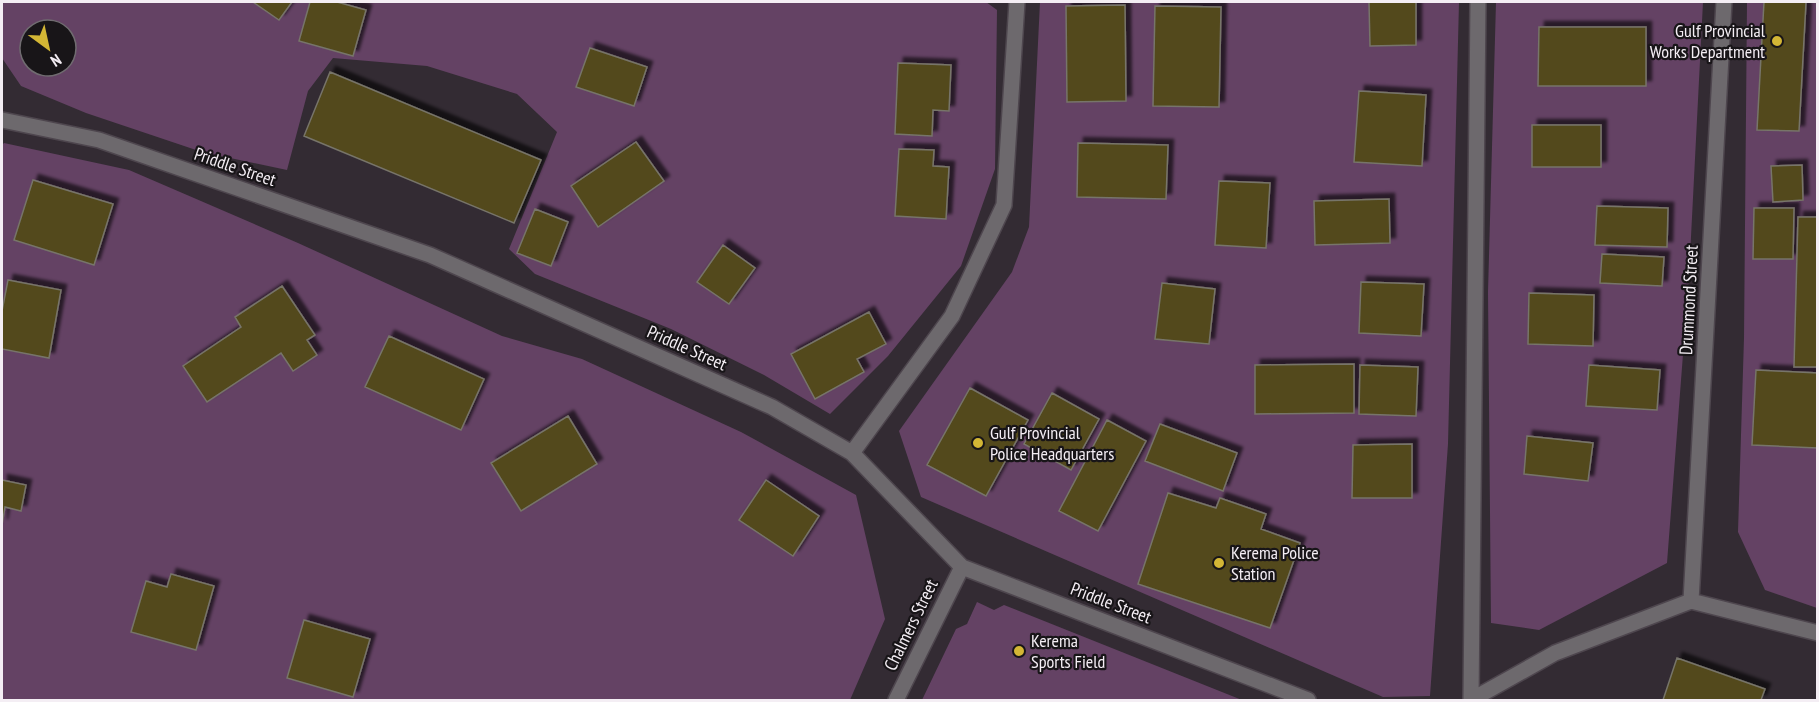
<svg xmlns="http://www.w3.org/2000/svg" width="1819" height="702" font-family="'PT Sans Narrow',sans-serif">
<style>
.green{fill:#644264;fill-rule:evenodd}
.building{fill:#52481b;stroke:#777469;stroke-width:1.5;filter:url(#shadow)}
.lines{fill:none;stroke-linecap:round;stroke-linejoin:round}
.street-casing{stroke:#4e464e;stroke-width:18}
.street{stroke:#6d696d;stroke-width:15}
.poi-dot{fill:#d3b635;stroke:#181518;stroke-width:2}
.labels{text-anchor:middle;stroke-width:4.5;stroke-linejoin:round;paint-order:stroke}
.poi-label{font-size:18px;fill:#f4eef4;stroke:#181518;text-anchor:start}
.street-label{font-size:18px;fill:#f4eef4;stroke:#181518}
</style>
<defs>
<filter id="shadow"><feDropShadow dx="5.5" dy="-5.5" stdDeviation="1.5" flood-color="#0009"/></filter>
</defs>
<rect width="100%" height="100%" fill="#332b33"/>
<path class="green" d="M2 2H986L997 10 995 169 961 266 888 356 830 414 764 375 671 329 535 274 509 249 557 132 517 94 427 66 333 58 308 91 287 170 202 152 86 113 21 86 2 58ZM30 30H66V66H30Z
M1040 2H1459L1448 444 1430 696 1383 697 921 497 899 431 1012 272 1029 227Z
M1496 2H1703L1689 276 1667 563 1539 630 1491 623 1488 292Z
M1747 2H1817V608L1765 590 1738 532 1744 338Z
M4 143 129 170 298 243 502 336 582 359 741 432 856 495 885 619 850 700H2V145Z
M977 602 994 610 1004 605 1242 700H922L956 629 967 624Z"/>
<path class="building" d="M253 2H292L279 20Z
M310 2H337L366 10 353 56 299 41Z
M1369 2H1416V45L1370 46Z
M1764 2H1806L1799 131 1757 130Z
M1125 5 1126 101 1067 102 1066 6Z
M1155 6 1221 7 1219 107 1153 106Z
M1539 27H1646V86H1538Z
M590 48 647 67 634 106 576 87Z
M898 63 951 65 949 111 933 110 932 136 895 134Z
M330 72 541 160 514 223 304 136Z
M1359 91 1426 95 1422 166 1354 162Z
M1532 125H1601V167H1532Z
M636 142 664 181 598 227 571 186Z
M1078 143 1168 145 1166 199 1077 197Z
M899 149 934 150 933 166 949 167 946 219 895 216Z
M1802 165 1803 200 1773 202 1771 166Z
M33 180 113 204 94 265 14 240Z
M1219 181 1270 183 1266 248 1215 245Z
M1389 199 1390 243 1315 245 1314 201Z
M1597 206 1668 208 1667 247 1595 245Z
M1754 208H1794L1793 259H1753Z
M535 209 568 222 551 266 517 253Z
M1798 217H1818V367H1794Z
M723 245 755 268 729 304 697 282Z
M1602 254 1664 257 1662 286 1600 283Z
M8 280 61 290 49 358 2 349V311Z
M1361 282 1424 284 1421 336 1359 333Z
M1162 283 1215 289 1209 344 1155 339Z
M282 286 315 335 307 340 317 355 293 371 281 353 207 402 183 366 241 327 235 317Z
M1529 293 1594 295 1593 346 1528 344Z
M869 312 886 344 857 359 864 372 815 399 791 354Z
M389 336 484 379 461 430 365 387Z
M1354 364V413L1255 414V365Z
M1360 365 1418 367 1416 416 1359 414Z
M1589 365 1660 370 1657 410 1586 406Z
M1756 370 1818 373V448L1752 445Z
M970 388 1028 420 986 496 927 465Z
M1052 393 1099 419 1071 470 1024 444Z
M568 416 597 464 521 511 491 463Z
M1107 420 1146 441 1098 531 1059 511Z
M1160 424 1237 453 1223 491 1145 461Z
M1527 436 1593 443 1588 481 1524 474Z
M1412 444V498H1352L1353 445Z
M2 480 26 485 21 511 5 507 2 525Z
M766 480 819 516 793 556 739 520Z
M1168 493 1216 508 1220 498 1266 514 1261 529 1300 543 1270 628 1138 584Z
M171 574 214 586 196 650 131 632 146 581 167 587Z
M304 620 370 639 353 697 287 678Z
M1677 658 1765 689 1761 700H1663Z"/>
<g class="lines">
<defs>
<path id="street" d="M2 120 99 140 430 255 772 407 852 453 962 567 1308 700
M852 453 952 316 1004 205 1017 2
M1691 601 1724 2
M1471 699 1478 2
M896 700 962 567
M1471 700 1555 653 1691 601 1818 633"/>
</defs>
<use href="#street" class="street-casing"/>
<use href="#street" class="street"/>
</g>
<g class="poi-dot">
<circle cx="1777" cy="41" r="6"/>
<circle cx="978" cy="443" r="6"/>
<circle cx="1219" cy="563" r="6"/>
<circle cx="1019" cy="651" r="6"/>
</g>
<g class="labels">
<g class="poi-label">
<text x="1765" y="37" text-anchor="end">Gulf Provincial<tspan x="1765" dy="21">Works Department</tspan></text>
<text x="990" y="439">Gulf Provincial<tspan x="990" dy="21">Police Headquarters</tspan></text>
<text x="1231" y="559">Kerema Police<tspan x="1231" dy="21">Station</tspan></text>
<text x="1031" y="647">Kerema<tspan x="1031" dy="21">Sports Field</tspan></text>
</g>
<g class="street-label">
<text transform="translate(235 167) rotate(19)" y="6">Priddle Street</text>
<text transform="translate(1689 300) rotate(-87)" y="6">Drummond Street</text>
<text transform="translate(687 348) rotate(24)" y="6">Priddle Street</text>
<text transform="translate(1111 603) rotate(21)" y="6">Priddle Street</text>
<text transform="translate(911 625) rotate(-64)" y="6">Chalmers Street</text>
</g>
</g>
<rect width="1819" height="702" fill="none" stroke="#f4eef4" stroke-width="6"/>
<g transform="translate(48 48) rotate(147)"><circle r="28" fill="#181518" stroke="#706c70" stroke-width="1.5"/>
<path d="M0-4.5L10 22L0 15L-10 22Z" fill="#d3b635"/>
<text y="-9" font-size="16" font-weight="bold" text-anchor="middle" fill="#f4eef4">N</text>
</g>
</svg>
